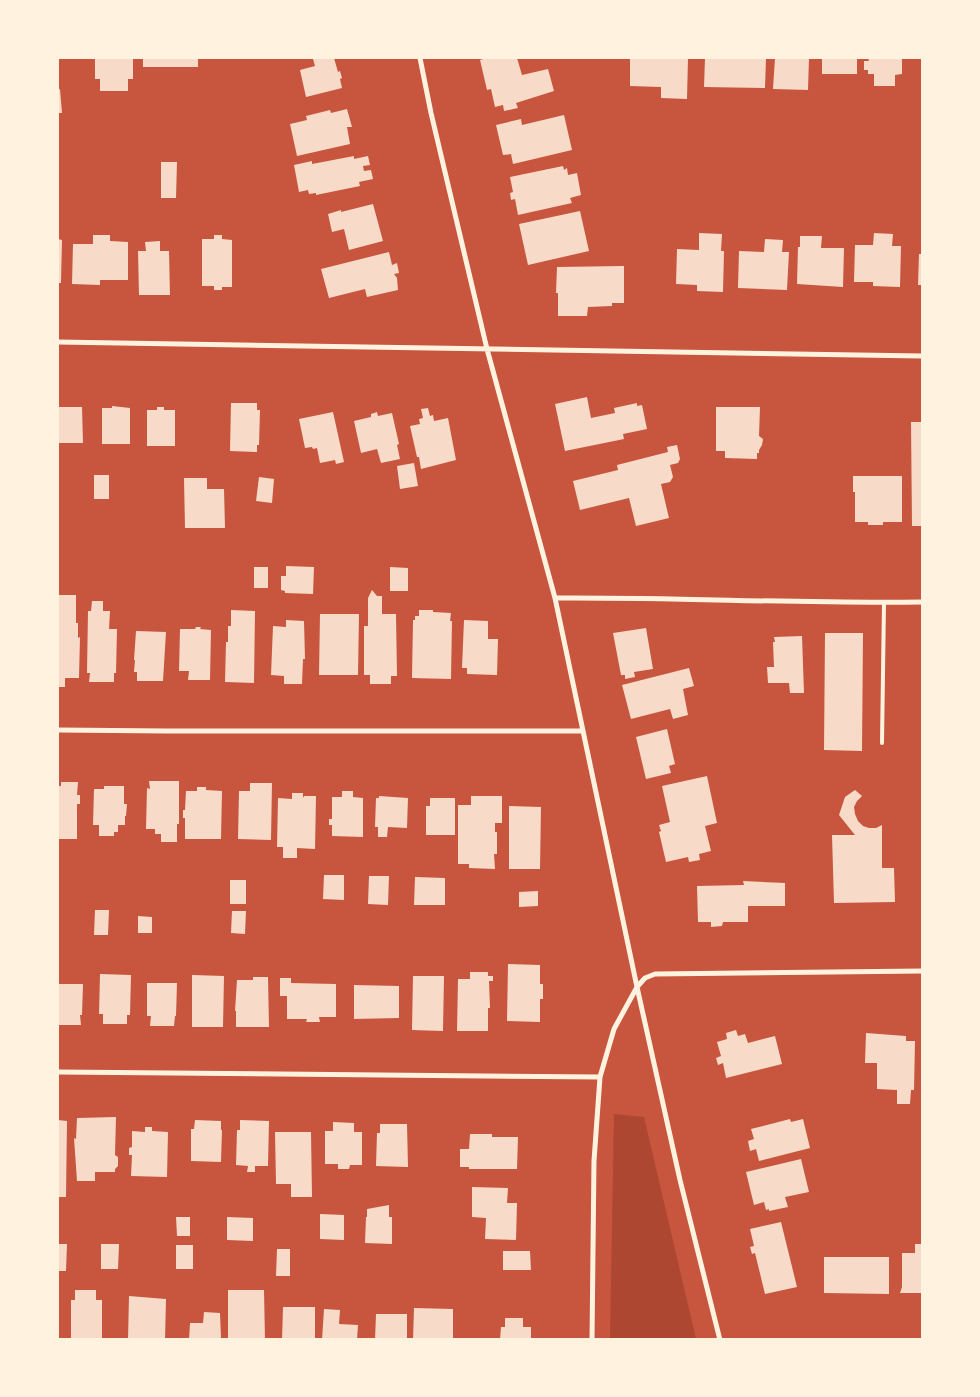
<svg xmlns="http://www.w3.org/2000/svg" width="980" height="1397" font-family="'Alegreya Sans',sans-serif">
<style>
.green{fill:#ae4732}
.building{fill:#f7dbc8}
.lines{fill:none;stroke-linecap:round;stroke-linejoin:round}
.service{stroke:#fff3e0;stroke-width:4}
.minor{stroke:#fff3e0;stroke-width:5}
</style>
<rect width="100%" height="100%" fill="#c8553d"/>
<path class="green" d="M614 1114 644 1117 696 1339H610Z"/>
<path class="building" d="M95 58H133V79H128V91H100V79H95Z
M143 58H198V67H143Z
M318 58H334L338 72 340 71 342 78 340 79 342 88 306 97 300 70 315 66 313 59Z
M483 58H517L522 75 548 69 554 91 516 103 518 108 504 111 503 105 495 107 491 89 487 90 480 60 483 59Z
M630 58H688L687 99 661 98V87L630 86Z
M705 58H766L765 88 704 87Z
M775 58H809L808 90 773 89Z
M822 58H857V74H822Z
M868 58H902V74L895 75V86H874V74H868V70H864V61H869Z
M60 89 62 113H58V90Z
M347 109 352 127H347L350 144 297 156 290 124 307 120 306 116 330 110 331 113Z
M564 115 572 150 513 164 511 154 503 155 496 125 521 119 522 125Z
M354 156V159L368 156 370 165 363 166 364 171 371 170 373 179 359 182 360 186 316 195V193L309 194 308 190 299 192 294 165 312 161V164Z
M161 162H177L176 198H161Z
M563 166 564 170 567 168 568 175 577 173 581 195 570 198 572 203 518 215 515 199 511 200 510 193 513 192 510 177Z
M373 204 383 241 349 250 344 229 332 232 328 214 341 210V212Z
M580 211 589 251 528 265 519 224Z
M699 233 722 234 721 251H724L723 292 697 291V285L676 284 677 249 699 250Z
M874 233 893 234 892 246H901L900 287 873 286V282H854L855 245H873Z
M93 235H110V241L128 242V280H100V285L72 284 73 244H93Z
M214 235H222V239L232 240V287H222V290H214V286H202V239H214Z
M800 236H822L821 248H844L843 287 797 284 798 247H800Z
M58 239 62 240 61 283H58Z
M765 239 783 240 782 252H789L787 290 738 288 739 251 764 252Z
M160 241V251H169L170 295H139L138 251H146L145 242Z
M389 252 392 265 397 263 399 273 394 274 397 278 398 290 367 297 365 289 329 298 321 269Z
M919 254H922V285H918Z
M624 266V303H612V306L588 307 587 316H558V293H556L557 267Z
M587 397 591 418 615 413 614 408 637 403V406L642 405 647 429 623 434 624 439 565 451 555 404Z
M231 403H257V410H260L259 445H257V452L230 451Z
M112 406 130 408V444H102V408H112Z
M58 407H82L83 443H58Z
M157 407H164V410H175V446H147V410H157Z
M716 407H760L759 436 763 439 762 445 759 450V453H757V459L725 458V451H716Z
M428 408 430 416 433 415 434 421 448 418 456 460 421 469 419 457H417L410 426 420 424 419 419 423 418 421 409Z
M333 412 344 462 336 464 335 460 320 463 317 448 313 449 312 447 305 448 299 419Z
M377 412 378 416 392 413 399 444 397 445 400 459 381 463 377 449 361 453 354 421 371 417V414Z
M911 422H922V526H912Z
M677 445 680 459 678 463 670 465 673 477 670 482 661 484 669 518 636 526 629 498 580 510 573 481 618 470 617 465 668 452 667 447Z
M414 463 418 486 400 489 397 466Z
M94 475H109V499H94Z
M853 476H902V522H883V525H868V522H855V492H853Z
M259 477 274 479 272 503 256 501Z
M184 478H207V489H224L225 528H185Z
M286 566 314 567 313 594 285 593V591L281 590V576H286Z
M254 567H268V588H254Z
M390 567 408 568V591H390Z
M372 590 377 596H382V614H396L397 676H391V684H370V675H364V626H368V598Z
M58 595H76V623H78V638L80 637 79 678H65V687H58Z
M92 601H103V611H110L109 629H117L116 673H114V682H89L90 673H87L88 611H91Z
M231 610 255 611 254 683 225 682 226 642H228V626H231Z
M419 610H433V612L451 613 450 621H452L451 679 412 678 413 620H415V616H419Z
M320 614H359L358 675H319Z
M286 620 304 621 305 659H303L302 684H284V676L271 675 273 626 286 627Z
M464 620 488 621V639H498L497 675 467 674V668H462Z
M196 627H201L200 629 211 630 210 680H188L189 671H179L180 629H195Z
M646 628 653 669 634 672 635 677 625 679V675H621L613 633Z
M136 631 166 632 163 681H137V672H134L135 660H134Z
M825 633H863L862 751 824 750Z
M802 636 804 693H790L789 683H768L767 667H774L773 642H775L774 637Z
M689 668 694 686 683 689 688 715 673 719 670 709 631 719 622 685Z
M667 729 675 764 669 766 671 773 646 779 636 737Z
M707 776 717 823 705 826 711 851 699 854 700 860 689 862 688 857 666 862 659 832 661 831 659 825 670 822 662 786Z
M149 781H179V824H177V842H161V834H155V829H146L147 788 150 789Z
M61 782H78L77 795H80V804H77V839H58V786H61Z
M250 783H272L271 840 238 839 239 791H250Z
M104 786H124V804H127L126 816H125V825H118V832H114V836H99V825H93L94 789H104Z
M197 787H206V790L222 791 221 839H185V818H183V810H185L186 791H197Z
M855 790 862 796 857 801 854 807 855 814 858 821 863 826 869 828H876L882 825V868H894L895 902 834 903 832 835H855L839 815 845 797Z
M342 791H353V797L363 798V837L332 836V825H329V819H332V797H342Z
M292 793H303V798L304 796H316L315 849 297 848V858H283V847H277L278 798 292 799Z
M379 796 408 798 407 828 388 827 387 837H378V827H375L376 798H379Z
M471 796H502V823H495V832H497V854H494L495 869 469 868V864H458V805H471Z
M430 798H455V835H426V806H430Z
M509 806 541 807 540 869H509Z
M324 875H344V900L323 899Z
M369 876H389L388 905 368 904Z
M415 877 445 878V905H414Z
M230 880H246V904H230Z
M743 881 785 883V906H748V922H723L722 926 711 927V922H698L697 886 744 885Z
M538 891V906L519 907V892Z
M95 910H109L108 935H94Z
M232 911H246L245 934 231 933Z
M138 916 152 917V933H138Z
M508 964 540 965V984H543V999H540V1022L507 1021Z
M470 972H488V976H493V981H489L490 1008H488V1031H457L458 979H470Z
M100 974 131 975 130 1015H127V1024H103V1014H99Z
M192 975 224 976 223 1027H192Z
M413 976H444L443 1031 412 1030Z
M253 977H268L269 1027H236V1011H235L237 980H253Z
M280 978H291V983L336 984V1017H319L320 1022H306L307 1019H287V996H280Z
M147 983H177L176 1016H175L174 1026H150L151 1016H147Z
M58 984H83L82 1015H80L81 1025H58Z
M354 985 399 986V1018L354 1019Z
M736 1030 738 1036 745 1034 748 1043 775 1036 782 1064 726 1078 723 1063 718 1065 716 1058 721 1056 717 1042 727 1039 726 1033Z
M866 1033 906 1036V1041H915L914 1090H911L910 1104H897V1090L877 1089V1063H865Z
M116 1117 115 1155 118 1157V1166L115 1169V1172H95V1181H77L74 1138 76 1139 77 1118Z
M790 1119 791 1122 803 1119 810 1148 759 1161 756 1149 750 1151 748 1141 754 1139 751 1129Z
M58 1120 67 1121 66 1197H58Z
M195 1120 221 1121V1130H222L221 1162 191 1161V1129H194Z
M240 1120 269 1121 268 1166H255V1172H247L248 1166 236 1165 237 1130H240Z
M333 1122 354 1123V1132H362V1165H350L349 1169H338V1164H325V1131H333Z
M380 1124H407L408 1167 376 1166 377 1133H380Z
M145 1127H152V1131L168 1132 167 1177 131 1176 132 1155H129V1148L132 1147V1131L145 1132Z
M275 1132H311L312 1197H291V1184H276Z
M470 1134H492V1137H518L517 1169H469V1167H460V1149H469Z
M801 1159 809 1192 785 1197 788 1207 769 1211V1209L766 1210 764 1202 754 1205 746 1172Z
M472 1187 508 1188 507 1203H517L516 1240 485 1239 486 1218 472 1217Z
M389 1205V1217H392V1244L365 1243 366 1217H367V1209Z
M320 1214 344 1215V1240L320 1239Z
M176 1217H190V1236H177Z
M227 1217 253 1218V1241L227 1240Z
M781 1222 797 1287 765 1294 755 1253 752 1254 750 1247 754 1246 750 1229Z
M58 1244H67L66 1271H58Z
M101 1244H119L118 1269H101Z
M915 1244H922V1293H900L902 1287V1253H915Z
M176 1245H193V1269H176Z
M277 1249H290V1276H276Z
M503 1251H530L531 1270H503Z
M824 1257H889V1294L824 1293Z
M75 1290H96V1300H102V1340H71V1300H75Z
M228 1290H264L265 1340H228Z
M129 1296 166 1299 165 1340H128Z
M283 1307H315V1340H282Z
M414 1308 453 1309V1340H413Z
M324 1309 340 1310 339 1324 358 1325 357 1340H322Z
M204 1312 220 1313 221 1337 220 1340H189L190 1323H203Z
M376 1314H407V1340H375Z
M505 1318H523V1327H531V1340H500L501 1327H505Z"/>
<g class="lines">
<path class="service" d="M882 743 884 603"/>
<path class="minor" d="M420 58 431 113 487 349 555 598 637 987 680 1180 720 1340
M58 342 922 356
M555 598C678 597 800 604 922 602
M58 730 167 731H582
M58 1072 600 1077
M592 1340 594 1161 600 1077 614 1029 637 987 645 978 655 974 922 971"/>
</g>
<rect width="980" height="1397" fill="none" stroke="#fff3e0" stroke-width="118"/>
</svg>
